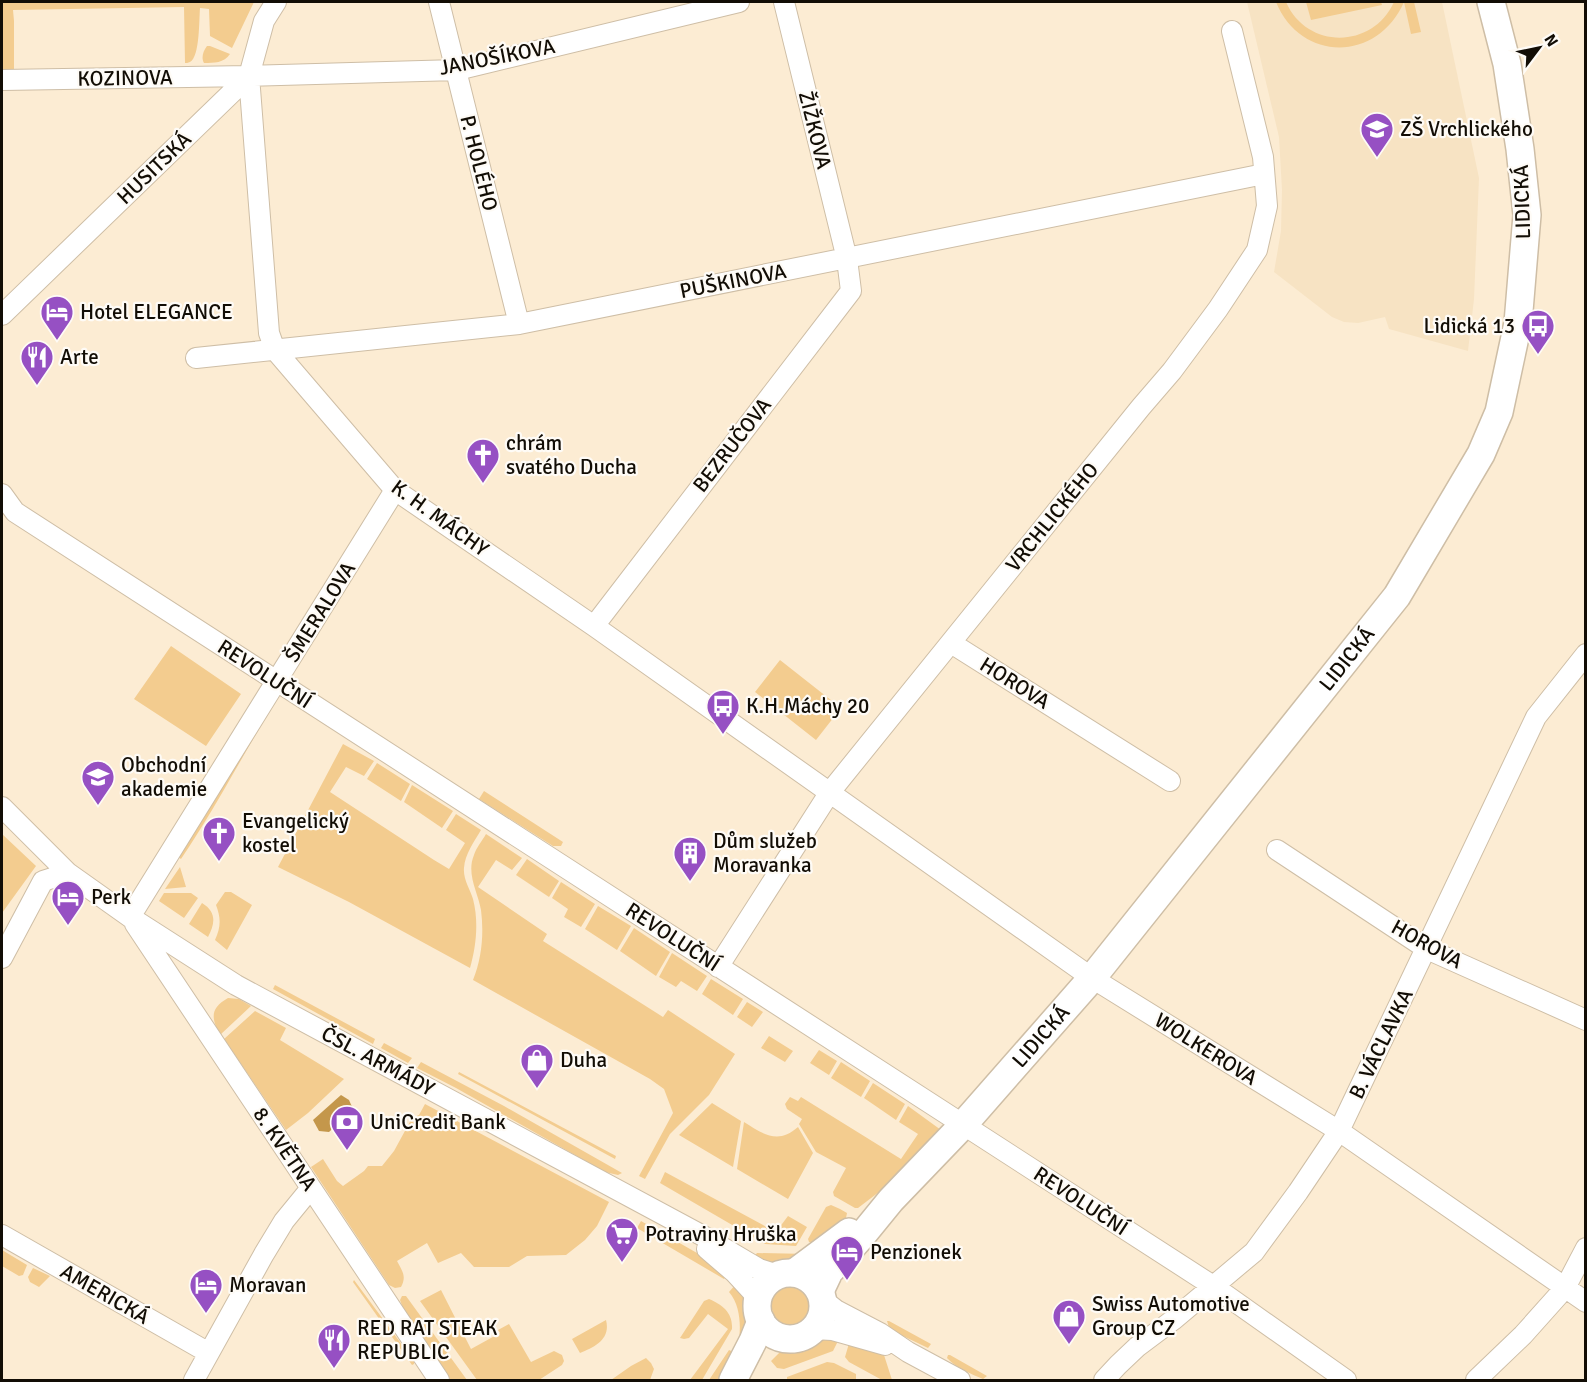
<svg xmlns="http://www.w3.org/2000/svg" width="1587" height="1382" font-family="Signika,sans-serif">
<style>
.built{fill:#f7e3c3}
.green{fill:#f3cc8f}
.water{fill:#c4974b}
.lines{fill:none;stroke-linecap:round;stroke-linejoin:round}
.street-casing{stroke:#cebea6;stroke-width:22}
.secondary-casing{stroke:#cebea6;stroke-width:30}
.street{stroke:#fff;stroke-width:20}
.secondary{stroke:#fff;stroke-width:27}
.labels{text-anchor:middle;stroke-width:4.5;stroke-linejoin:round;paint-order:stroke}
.street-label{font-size:21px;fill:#120d05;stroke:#fefbf6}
.poi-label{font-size:21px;fill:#120d05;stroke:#fefbf6;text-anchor:start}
</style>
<rect width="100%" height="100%" fill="#fcecd3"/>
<path class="built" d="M1247 2H1442L1479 178 1474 299 1468 351 1389 329 1385 317 1358 323 1344 322 1332 317 1274 272 1281 231 1282 190 1279 137Z"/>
<path class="green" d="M2 2H254L232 48 210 36 209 9 200 8C199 19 200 57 190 62 188 63 186 63 185 63L184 7 13 10 14 21V71H2Z
M1276 2H1286C1307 50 1373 49 1394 2H1414L1421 32 1411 34 1404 2C1378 62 1301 63 1276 2Z
M1306 2H1381L1382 5 1311 20Z
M207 46H210L230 54C224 63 214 63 204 63 201 58 203 51 207 46Z
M171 646 241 694 206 746 134 699Z
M780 660 841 708 816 740 755 692Z
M271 701 275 703C243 754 215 809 181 859L178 857Z
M343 744 374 761 364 776 346 767 330 792 434 860 449 869 465 843 446 830 456 814 481 830C474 842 465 854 464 868 463 879 470 889 473 899 479 922 476 947 470 968L349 902 278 867Z
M377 763 410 784 401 801 367 779Z
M412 785 453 811 442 828 404 802Z
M484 791 563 842 561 846H553L479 799Z
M2 834 36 866 2 913Z
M486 834 522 858 512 870 496 860 478 887 547 934 543 941 663 1017 668 1010 735 1054 709 1095 670 1134 645 1179 639 1176 673 1113 664 1089 650 1079 473 980C482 958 484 933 481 910 478 892 466 874 474 855 476 848 482 841 486 834Z
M527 859 559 881 549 897 516 875Z
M180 867 186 887 165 889Z
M561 882 595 904 581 927 564 917 568 909 552 898Z
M225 892H231L252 905 227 950 215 940C221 927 221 918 216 905Z
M164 893H191L198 898 184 918 159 901Z
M202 903C217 912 215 924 208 937L189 924Z
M598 906 631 926 617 950 585 929Z
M634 928 670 952 656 976 620 951Z
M672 953 707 976 697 991 681 981 676 987 659 977Z
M711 979 743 999 733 1015 702 994Z
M275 985 375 1039 373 1044 273 989Z
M228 998 239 999 251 1006 220 1035C211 1018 210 1008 228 998Z
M747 1002 763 1012 752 1027 737 1017Z
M255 1011 286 1028 280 1040 344 1079 308 1113 286 1130 224 1039Z
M769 1036 793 1051 785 1062 761 1048Z
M384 1043 412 1058 408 1063 381 1048Z
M819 1050 837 1061 829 1075 810 1063Z
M421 1062 504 1106 622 1173 618 1175 605 1172 456 1088 417 1068Z
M841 1062 870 1081 861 1097 831 1078Z
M459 1072 616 1156 615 1159 458 1074Z
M873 1083 905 1104 896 1120 864 1098Z
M790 1097 798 1101 801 1097 901 1159 918 1134 899 1122 908 1106 941 1130 879 1192 858 1208H855L834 1196 833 1192 846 1168 816 1152 799 1124 802 1119 787 1109 785 1104Z
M712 1103 741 1121 733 1167 679 1135Z
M425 1104 609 1202 597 1226 585 1240 566 1255 527 1256 509 1267H474L461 1253 438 1263 427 1243 397 1261C402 1271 407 1276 401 1287L395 1288 389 1285 311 1167 323 1159 337 1181 343 1186 364 1171 368 1166H382L394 1151 412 1118 419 1115Z
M744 1122C763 1134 778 1145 798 1127L813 1153 788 1199 737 1169Z
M665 1172 776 1232 788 1216 807 1227 796 1246 765 1244 660 1183Z
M831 1205 840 1209 847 1213 846 1218 812 1243 809 1242 808 1239 826 1207Z
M641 1221 697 1253 727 1275 724 1279 637 1228Z
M2 1250 27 1265 23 1275 19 1276 2 1266Z
M757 1253 809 1254C788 1267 775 1268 752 1259Z
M33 1268 50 1276 39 1287 30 1282 28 1277Z
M354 1280 414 1361V1364L412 1365 353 1282Z
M736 1284C757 1312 754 1310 739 1341 741 1324 740 1305 729 1292Z
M791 1284C811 1292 817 1316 795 1326 766 1326 763 1288 791 1284Z
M441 1290 471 1349 500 1333 498 1330 509 1324 531 1362 554 1351 562 1355 564 1361 562 1365 539 1380H477L420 1301Z
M402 1296H406L467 1380H451L403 1308 400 1300Z
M709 1299C723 1305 733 1313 732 1329L702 1380H690L728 1329 708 1314 689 1338 684 1339 680 1338 704 1301Z
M606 1320C611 1339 595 1347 580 1353L572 1339Z
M887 1321H889L931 1344 928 1348 903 1336H897L890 1331Z
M822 1337 839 1339 833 1351 784 1369 777 1368 771 1361 783 1349 804 1345Z
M850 1340 879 1349 884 1355 892 1380H882L849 1362 845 1357Z
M729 1350 738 1354 723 1380H709Z
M948 1355H950L987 1376 983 1379C971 1374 955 1367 947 1358Z
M646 1358 651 1363 654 1369 650 1380H611L631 1366Z
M827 1362 834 1363 856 1374V1380H787V1377Z"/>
<path class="water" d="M341 1095 349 1100 353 1109 329 1132 319 1131 313 1120Z"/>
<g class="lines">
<defs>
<path id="street" d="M439 2 519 324
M249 76 269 333 275 350 395 490 594 626 1092 978 1339 1131 1586 1302
M2 80 249 76 457 70 739 2
M2 315 249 76 264 21 276 2
M196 358 519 324 1264 174
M2 494 15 512 1213 1286 1346 1380
M594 626 851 291 847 259 784 2
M951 643 1170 781
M2 807 68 873 130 917 236 985 705 1237 759 1269 778 1275
M1277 850 1427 949 1586 1020
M130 917 395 490
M135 924 439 1380
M2 958 43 881 68 873
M718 967 830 792 1141 407 1172 371 1218 309 1257 250 1267 206 1263 157 1232 31
M2 1235 209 1353
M707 1249 735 1273 758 1298
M822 1299 836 1310 880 1333 908 1352 960 1380
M814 1329 832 1330 885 1345
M194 1380 264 1254 284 1221 311 1188
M1104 1380 1118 1365 1137 1347 1173 1320 1254 1252 1298 1192 1339 1131 1536 717 1586 654
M1476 1380 1523 1335 1565 1288 1586 1248"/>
<g id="secondary">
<circle cx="790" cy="1306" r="33"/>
<path d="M794 1273 849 1232"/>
<path id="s1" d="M820 1291 829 1272 860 1238 891 1200 963 1125 1092 978 1397 596 1481 454 1499 412 1518 323 1527 215 1520 149 1507 64 1491 2"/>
<path d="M733 1380 753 1341 761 1321"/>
</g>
</defs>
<use href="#street" class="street-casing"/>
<use href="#secondary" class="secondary-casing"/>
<use href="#street" class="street"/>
<use href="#secondary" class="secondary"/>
</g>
<defs>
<symbol id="school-pin" viewBox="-11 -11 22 30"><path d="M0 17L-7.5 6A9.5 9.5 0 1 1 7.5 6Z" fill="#9650c3" stroke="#fefbf6"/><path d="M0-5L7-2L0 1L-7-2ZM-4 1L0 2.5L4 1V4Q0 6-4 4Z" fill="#fff"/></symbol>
<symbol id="hotel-pin" viewBox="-11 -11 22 30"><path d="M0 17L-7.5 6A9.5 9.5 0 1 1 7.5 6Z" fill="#9650c3" stroke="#fefbf6"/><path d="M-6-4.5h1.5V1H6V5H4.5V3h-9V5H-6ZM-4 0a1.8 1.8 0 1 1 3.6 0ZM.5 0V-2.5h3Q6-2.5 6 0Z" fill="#fff"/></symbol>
<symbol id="bus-pin" viewBox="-11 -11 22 30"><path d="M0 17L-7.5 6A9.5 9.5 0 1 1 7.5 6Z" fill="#9650c3" stroke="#fefbf6"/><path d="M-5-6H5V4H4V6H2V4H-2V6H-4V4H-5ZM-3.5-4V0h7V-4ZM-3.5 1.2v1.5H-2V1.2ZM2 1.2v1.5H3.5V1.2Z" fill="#fff"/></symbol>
<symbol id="restaurant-pin" viewBox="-11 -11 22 30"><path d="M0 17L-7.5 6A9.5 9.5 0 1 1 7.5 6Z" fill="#9650c3" stroke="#fefbf6"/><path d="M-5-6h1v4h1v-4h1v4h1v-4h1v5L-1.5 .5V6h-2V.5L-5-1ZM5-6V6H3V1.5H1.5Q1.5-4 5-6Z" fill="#fff"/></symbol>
<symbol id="church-pin" viewBox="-11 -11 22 30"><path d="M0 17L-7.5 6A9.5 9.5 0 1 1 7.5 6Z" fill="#9650c3" stroke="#fefbf6"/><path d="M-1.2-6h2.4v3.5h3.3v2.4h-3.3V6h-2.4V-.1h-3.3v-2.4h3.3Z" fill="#fff"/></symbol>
<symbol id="university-pin" viewBox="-11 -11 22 30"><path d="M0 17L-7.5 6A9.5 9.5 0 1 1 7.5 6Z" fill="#9650c3" stroke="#fefbf6"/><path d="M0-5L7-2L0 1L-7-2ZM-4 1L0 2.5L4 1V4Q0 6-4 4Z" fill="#fff"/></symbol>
<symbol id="building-pin" viewBox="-11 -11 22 30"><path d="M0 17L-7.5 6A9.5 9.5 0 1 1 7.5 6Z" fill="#9650c3" stroke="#fefbf6"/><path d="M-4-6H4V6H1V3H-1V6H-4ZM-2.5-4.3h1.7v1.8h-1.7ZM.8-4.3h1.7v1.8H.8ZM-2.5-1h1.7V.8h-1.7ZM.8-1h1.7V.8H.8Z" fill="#fff"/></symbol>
<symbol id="shop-pin" viewBox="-11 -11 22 30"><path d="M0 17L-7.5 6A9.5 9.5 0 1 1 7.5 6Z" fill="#9650c3" stroke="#fefbf6"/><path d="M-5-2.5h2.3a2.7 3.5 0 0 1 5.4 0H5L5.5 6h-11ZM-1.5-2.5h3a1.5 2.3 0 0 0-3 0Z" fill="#fff"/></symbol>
<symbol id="bank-pin" viewBox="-11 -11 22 30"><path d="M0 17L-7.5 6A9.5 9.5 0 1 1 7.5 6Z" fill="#9650c3" stroke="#fefbf6"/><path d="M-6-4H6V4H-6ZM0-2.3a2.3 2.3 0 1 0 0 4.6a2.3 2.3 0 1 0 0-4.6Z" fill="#fff"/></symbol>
<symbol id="supermarket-pin" viewBox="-11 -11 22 30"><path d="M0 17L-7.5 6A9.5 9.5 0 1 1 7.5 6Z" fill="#9650c3" stroke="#fefbf6"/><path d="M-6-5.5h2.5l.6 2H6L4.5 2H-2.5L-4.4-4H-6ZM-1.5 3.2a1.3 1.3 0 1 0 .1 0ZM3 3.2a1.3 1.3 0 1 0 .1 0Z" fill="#fff"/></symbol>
</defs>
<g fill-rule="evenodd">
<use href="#school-pin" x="1358" y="110" width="38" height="52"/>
<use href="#hotel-pin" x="38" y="293" width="38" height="52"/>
<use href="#bus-pin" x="1519" y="307" width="38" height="52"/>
<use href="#restaurant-pin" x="18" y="338" width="38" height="52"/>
<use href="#church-pin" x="464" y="436" width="38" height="52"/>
<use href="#bus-pin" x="704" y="687" width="38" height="52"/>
<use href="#university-pin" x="79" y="758" width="38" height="52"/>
<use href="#church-pin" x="200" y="814" width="38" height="52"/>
<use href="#building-pin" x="671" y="834" width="38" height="52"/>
<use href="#hotel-pin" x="49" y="878" width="38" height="52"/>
<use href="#shop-pin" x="518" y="1041" width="38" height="52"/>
<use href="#bank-pin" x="328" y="1103" width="38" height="52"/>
<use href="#supermarket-pin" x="603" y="1215" width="38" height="52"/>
<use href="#hotel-pin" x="828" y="1233" width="38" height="52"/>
<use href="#hotel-pin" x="187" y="1266" width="38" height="52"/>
<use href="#shop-pin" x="1050" y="1297" width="38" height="52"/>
<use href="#restaurant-pin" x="315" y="1321" width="38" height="52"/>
</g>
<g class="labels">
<g class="street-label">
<text transform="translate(497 57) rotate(-11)" y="7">JANOŠÍKOVA</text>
<text transform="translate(125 78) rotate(-1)" y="7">KOZINOVA</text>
<text transform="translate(815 130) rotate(76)" y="7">ŽIŽKOVA</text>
<text transform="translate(479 163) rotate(76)" y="7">P. HOLÉHO</text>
<text transform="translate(154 168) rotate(-44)" y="7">HUSITSKÁ</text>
<text transform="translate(1522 202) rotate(-92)" y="7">LIDICKÁ</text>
<text transform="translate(733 281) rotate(-11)" y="7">PUŠKINOVA</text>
<text transform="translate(732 445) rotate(-52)" y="7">BEZRUČOVA</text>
<text transform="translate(1052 517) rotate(-51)" y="7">VRCHLICKÉHO</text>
<text transform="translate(440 518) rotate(36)" y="7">K. H. MÁCHY</text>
<text transform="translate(320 612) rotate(-58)" y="7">ŠMERALOVA</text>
<text dy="7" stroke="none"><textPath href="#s1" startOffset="824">LIDICKÁ</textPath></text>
<text transform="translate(265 674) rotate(33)" y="7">REVOLUČNÍ</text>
<text transform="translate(1015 683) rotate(32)" y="7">HOROVA</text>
<text transform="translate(673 937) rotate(33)" y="7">REVOLUČNÍ</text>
<text transform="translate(1427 944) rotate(29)" y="7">HOROVA</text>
<text dy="7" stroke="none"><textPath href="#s1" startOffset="338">LIDICKÁ</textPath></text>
<text transform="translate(1381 1044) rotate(-64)" y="7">B. VÁCLAVKA</text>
<text transform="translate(1206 1049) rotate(32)" y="7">WOLKEROVA</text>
<text transform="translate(378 1061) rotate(28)" y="7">ČSL. ARMÁDY</text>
<text transform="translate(285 1149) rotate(56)" y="7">8. KVĚTNA</text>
<text transform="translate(1081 1201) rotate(33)" y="7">REVOLUČNÍ</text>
<text transform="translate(105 1294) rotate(30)" y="7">AMERICKÁ</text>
</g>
<g class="poi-label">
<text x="1400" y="136">ZŠ Vrchlického</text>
<text x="80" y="319">Hotel ELEGANCE</text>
<text x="1515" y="333" text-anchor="end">Lidická 13</text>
<text x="60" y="364">Arte</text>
<text x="506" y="450">chrám<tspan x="506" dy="24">svatého Ducha</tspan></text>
<text x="746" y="713">K.H.Máchy 20</text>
<text x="121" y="772">Obchodní<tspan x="121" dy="24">akademie</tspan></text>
<text x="242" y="828">Evangelický<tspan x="242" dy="24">kostel</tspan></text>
<text x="713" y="848">Dům služeb<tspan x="713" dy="24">Moravanka</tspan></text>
<text x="91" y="904">Perk</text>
<text x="560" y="1067">Duha</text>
<text x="370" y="1129">UniCredit Bank</text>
<text x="645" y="1241">Potraviny Hruška</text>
<text x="870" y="1259">Penzionek</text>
<text x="229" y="1292">Moravan</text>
<text x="1092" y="1311">Swiss Automotive<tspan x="1092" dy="24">Group CZ</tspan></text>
<text x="357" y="1335">RED RAT STEAK<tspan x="357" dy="24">REPUBLIC</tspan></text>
</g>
</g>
<rect width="1587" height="1382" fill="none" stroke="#120d05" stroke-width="6"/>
<g transform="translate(1539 48) rotate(58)" stroke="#fefbf6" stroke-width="4.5" paint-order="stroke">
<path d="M0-4.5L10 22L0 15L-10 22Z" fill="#120d05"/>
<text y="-9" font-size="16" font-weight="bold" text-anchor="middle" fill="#120d05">N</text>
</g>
</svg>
